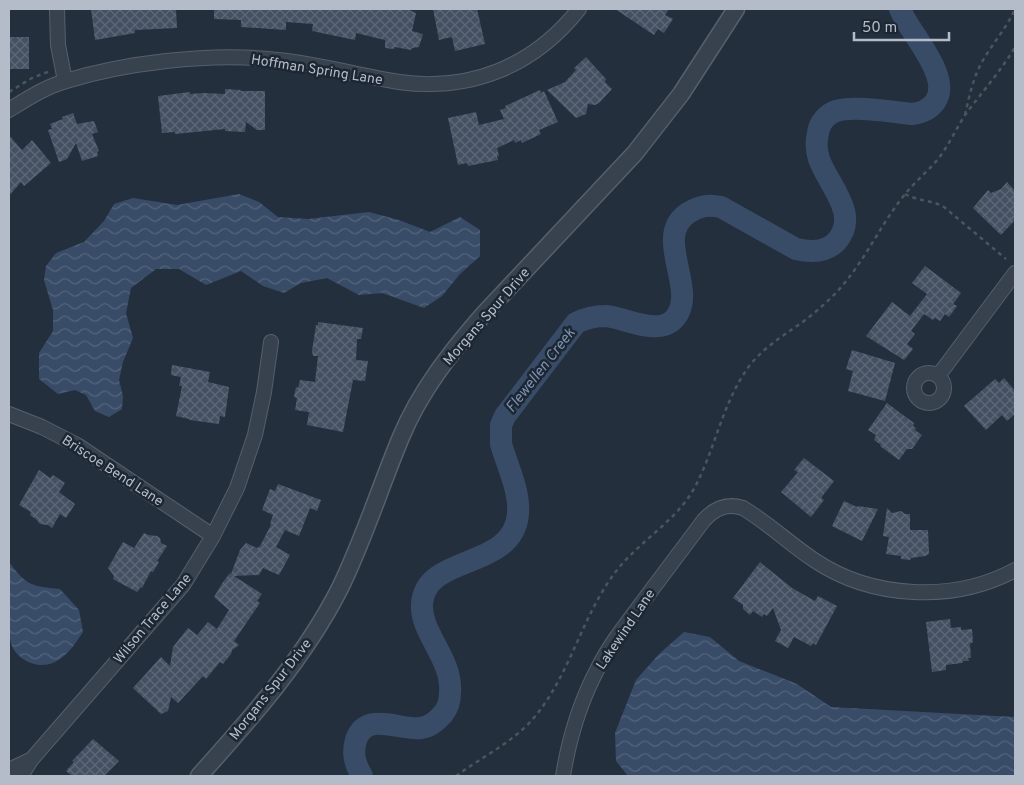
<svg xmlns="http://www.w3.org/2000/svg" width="1024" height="785" font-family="Overpass,sans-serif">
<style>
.water{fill:url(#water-waves)}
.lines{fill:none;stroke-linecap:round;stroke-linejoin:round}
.river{stroke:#394c67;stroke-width:22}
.building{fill:url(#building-cross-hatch)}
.minor-casing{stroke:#565f6c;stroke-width:16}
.tertiary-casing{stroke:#565f6c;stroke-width:19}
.path{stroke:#44595c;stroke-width:2.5;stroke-dasharray:4 4;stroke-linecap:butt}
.minor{stroke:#38414e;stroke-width:14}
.tertiary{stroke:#38414e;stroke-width:16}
.labels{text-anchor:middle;stroke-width:5;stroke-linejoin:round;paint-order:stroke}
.street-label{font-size:14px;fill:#b4bcc9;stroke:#1d2633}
.water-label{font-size:15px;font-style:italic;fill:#7c92b1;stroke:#1d2633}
</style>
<defs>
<pattern id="water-waves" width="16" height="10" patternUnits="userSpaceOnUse" patternTransform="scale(1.25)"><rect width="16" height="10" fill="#394c67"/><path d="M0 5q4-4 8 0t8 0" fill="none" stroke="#53647b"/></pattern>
<pattern id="building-cross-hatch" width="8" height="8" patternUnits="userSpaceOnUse" patternTransform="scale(1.25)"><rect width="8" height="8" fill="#455162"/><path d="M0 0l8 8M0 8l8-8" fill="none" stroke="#5d6877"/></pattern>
</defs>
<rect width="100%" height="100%" fill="#242f3e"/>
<path class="water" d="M239 194 259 202 278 217 308 219 369 212 399 220 430 232 460 217 480 230V256L460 274 442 296 424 308 382 293 359 295 327 278 301 283 284 293 263 286 241 271 206 285 179 269H156L131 288 126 313 133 338 123 362 119 380 123 396 122 409 109 417 95 411 86 395 75 390 58 394 39 379V353L53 331V310L44 280 46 266 56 253 84 242 104 221 114 204 133 198 177 205Z
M9 562C27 586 31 586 60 589L79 610 83 632C73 647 61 666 40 665 30 664 20 659 14 650 4 634 9 582 9 562Z
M684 632 710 637 739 661 797 684 831 707 1015 717V776H628L616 761 615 733 636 680 659 654Z"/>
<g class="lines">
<path class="river" d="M362 776C355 764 352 754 356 740 366 710 400 731 421 728 429 727 437 721 443 714 447 709 450 701 450 693 453 659 420 633 422 604 425 553 513 571 518 514 520 491 507 465 501 444V425L505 416 576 323C586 318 595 316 606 316 626 318 659 337 675 318 699 290 652 237 688 213 700 206 708 204 721 207L796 249C809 252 825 253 836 242 861 215 828 185 819 159 816 150 816 141 818 133 819 123 827 114 836 111 853 105 893 112 912 114 922 113 929 110 935 102 953 77 909 33 900 9"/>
</g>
<path class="building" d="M91 9H176L177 28 135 30V33L95 40Z
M214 9H407L416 13 412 31 423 34 419 47 412 48 411 50 395 47 394 49 385 48V40L356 33 355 40 312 31 313 24 286 22V30L241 27V20L214 19Z
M433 9H477L485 44 455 51 452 37 439 40Z
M615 9H669L665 15 673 19 664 33 658 29 654 35Z
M9 37H29V69H9Z
M586 57 606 79 605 82 612 89 599 103 595 105 588 104 586 114 576 118 547 90 565 82 576 70 574 68Z
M225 89 241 90 240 91H265V130H257L246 122 245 132 225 131V129L175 134V132L162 133 158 96 190 92V94L204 93 225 94Z
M540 90 541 93 544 91 558 122 539 130 541 134 522 143 521 140 515 143 514 140 497 148 499 156H497L498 160 468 166 467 163 458 165 448 118 476 112 479 125 504 119 500 110 506 108 505 106Z
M73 113 77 124 94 121 98 132 92 134 99 151 97 152 98 156 82 161 76 143 67 159 59 162 48 130 52 129 50 124 63 119 62 117Z
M9 135 22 150 32 140 51 163 24 186 21 182 9 196Z
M1007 182 1015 191V220L1001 235 973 208 988 190 991 193 1001 189Z
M925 266 961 293 953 304 957 306 949 317 945 314 940 321 935 318 933 320 924 314 911 331 915 334 907 344 913 349 904 360 866 336 892 302 910 316 927 294 912 283Z
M318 322 363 328 361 339H357L356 360 368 361 365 381 353 380 343 432 307 425 309 412 295 410 297 398 294 397 296 387 298 388 300 380 315 382 318 356H313L312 351 316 325H318Z
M852 350 895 363 885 401 848 391 853 371 846 369Z
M172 365 210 372 208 382 229 387 225 417 220 416 219 424 190 420 189 419 176 416 182 386H179L181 377 171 375Z
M1004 378 1015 391V414L1007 421 1002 415 986 430 964 406 995 379 999 383Z
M887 403 914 423 913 426 916 428 915 430 922 435 912 449H907L899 460 880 446 881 445 874 440 876 435 868 430Z
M804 458 834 481 821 498 824 500 811 517 781 492 798 472 794 470Z
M39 470 50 478 53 475 65 483 59 492 75 504 66 518 60 514 52 528 48 525 40 524 37 520 30 515 31 512 19 505Z
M278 484 321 500 317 511 310 508 299 536 285 530 276 547 290 555 279 575 263 568 259 575 234 576 262 594 257 601 260 603 234 641 239 645 232 650 231 654 223 664 220 662 206 679 203 676 178 703 171 697 168 711 161 714 133 688 161 657 170 666 173 647 188 628 197 635 208 622 217 629 229 610 214 597 223 582 230 573 231 574 240 550 246 543 257 548 260 546 271 525 270 524 273 515 262 510 270 489 275 491Z
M844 501 857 507 858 506 878 509 862 541 832 526Z
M887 508 892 513 901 511 905 514H910V530H928L929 554 925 556 911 558 910 560 901 559V556L886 554 889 537 883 536Z
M144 533 148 535 157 536 160 538 161 543 167 546 157 561 159 562 153 572 151 571 142 588 141 587 137 592 113 579 114 576 108 568 123 542 134 548Z
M760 562 792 588 815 601 818 596 837 606 816 645 813 643 811 646 794 637 788 648 775 641 781 630 773 608 767 616 764 614 762 617 753 611 750 615 743 609V605L733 598Z
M950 619 951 628 961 627V630L972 629 973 642 970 644 971 658H968L969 661H963L962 663 946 665V670L932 672 926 622Z
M93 739 119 761 104 776H72L66 771 74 762 72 761Z"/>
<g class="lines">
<defs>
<path id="minor" d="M57 9 58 45 65 81
M9 110C27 99 45 87 66 81 124 63 208 53 268 59 312 62 355 75 399 82 471 92 534 66 579 9
M914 388a15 15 0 1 1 30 0a15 15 0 1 1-30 0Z
M938 376 1015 273
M9 414 42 427 77 445 213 536
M9 770 30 760
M21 776 31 760 183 585 213 536 237 488 255 435 264 392 271 342
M563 776C569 738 580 702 598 668 611 642 630 619 647 596 666 571 685 545 704 520 715 508 727 503 743 508 768 523 790 544 814 560 872 599 954 603 1015 570"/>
<path id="tertiary" d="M199 776C251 718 304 659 340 588 364 539 380 487 401 437 420 391 451 352 483 315L635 153 681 94 736 9"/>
</defs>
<use href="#minor" class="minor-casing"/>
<use href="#tertiary" class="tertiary-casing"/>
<path class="path" d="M9 92 32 78 50 71
M965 115C969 97 973 78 982 62 992 44 1006 29 1015 9
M905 194C917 201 932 200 944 207L1006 259
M456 776C483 756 516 741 537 714 571 671 582 617 614 574 638 541 677 522 696 485 716 446 723 401 750 365 766 345 788 333 808 318 820 308 832 298 842 286 867 257 882 222 906 193 916 181 928 171 938 159 949 145 956 129 965 115 982 92 1001 71 1015 47"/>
<use href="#minor" class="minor"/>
<use href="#tertiary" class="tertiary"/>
</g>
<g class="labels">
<g class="street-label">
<text transform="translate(317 69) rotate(9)" y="5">Hoffman Spring Lane</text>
<text transform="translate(486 316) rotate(-49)" y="5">Morgans Spur Drive</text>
<text transform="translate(113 470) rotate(33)" y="5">Briscoe Bend Lane</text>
<text transform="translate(152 618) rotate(-50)" y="5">Wilson Trace Lane</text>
<text transform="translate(625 629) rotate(-56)" y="5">Lakewind Lane</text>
<text transform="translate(270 689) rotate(-52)" y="5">Morgans Spur Drive</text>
</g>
<g class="water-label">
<text transform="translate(540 370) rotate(-52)" y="5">Flewellen Creek</text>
</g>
</g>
<rect width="1024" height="785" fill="none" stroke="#b4bcc9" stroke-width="20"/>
<path d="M854 32v8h95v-8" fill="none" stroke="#b4bcc9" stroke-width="2.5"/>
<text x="862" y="32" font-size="15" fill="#b4bcc9" stroke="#1d2633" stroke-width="4" paint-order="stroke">50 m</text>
</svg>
